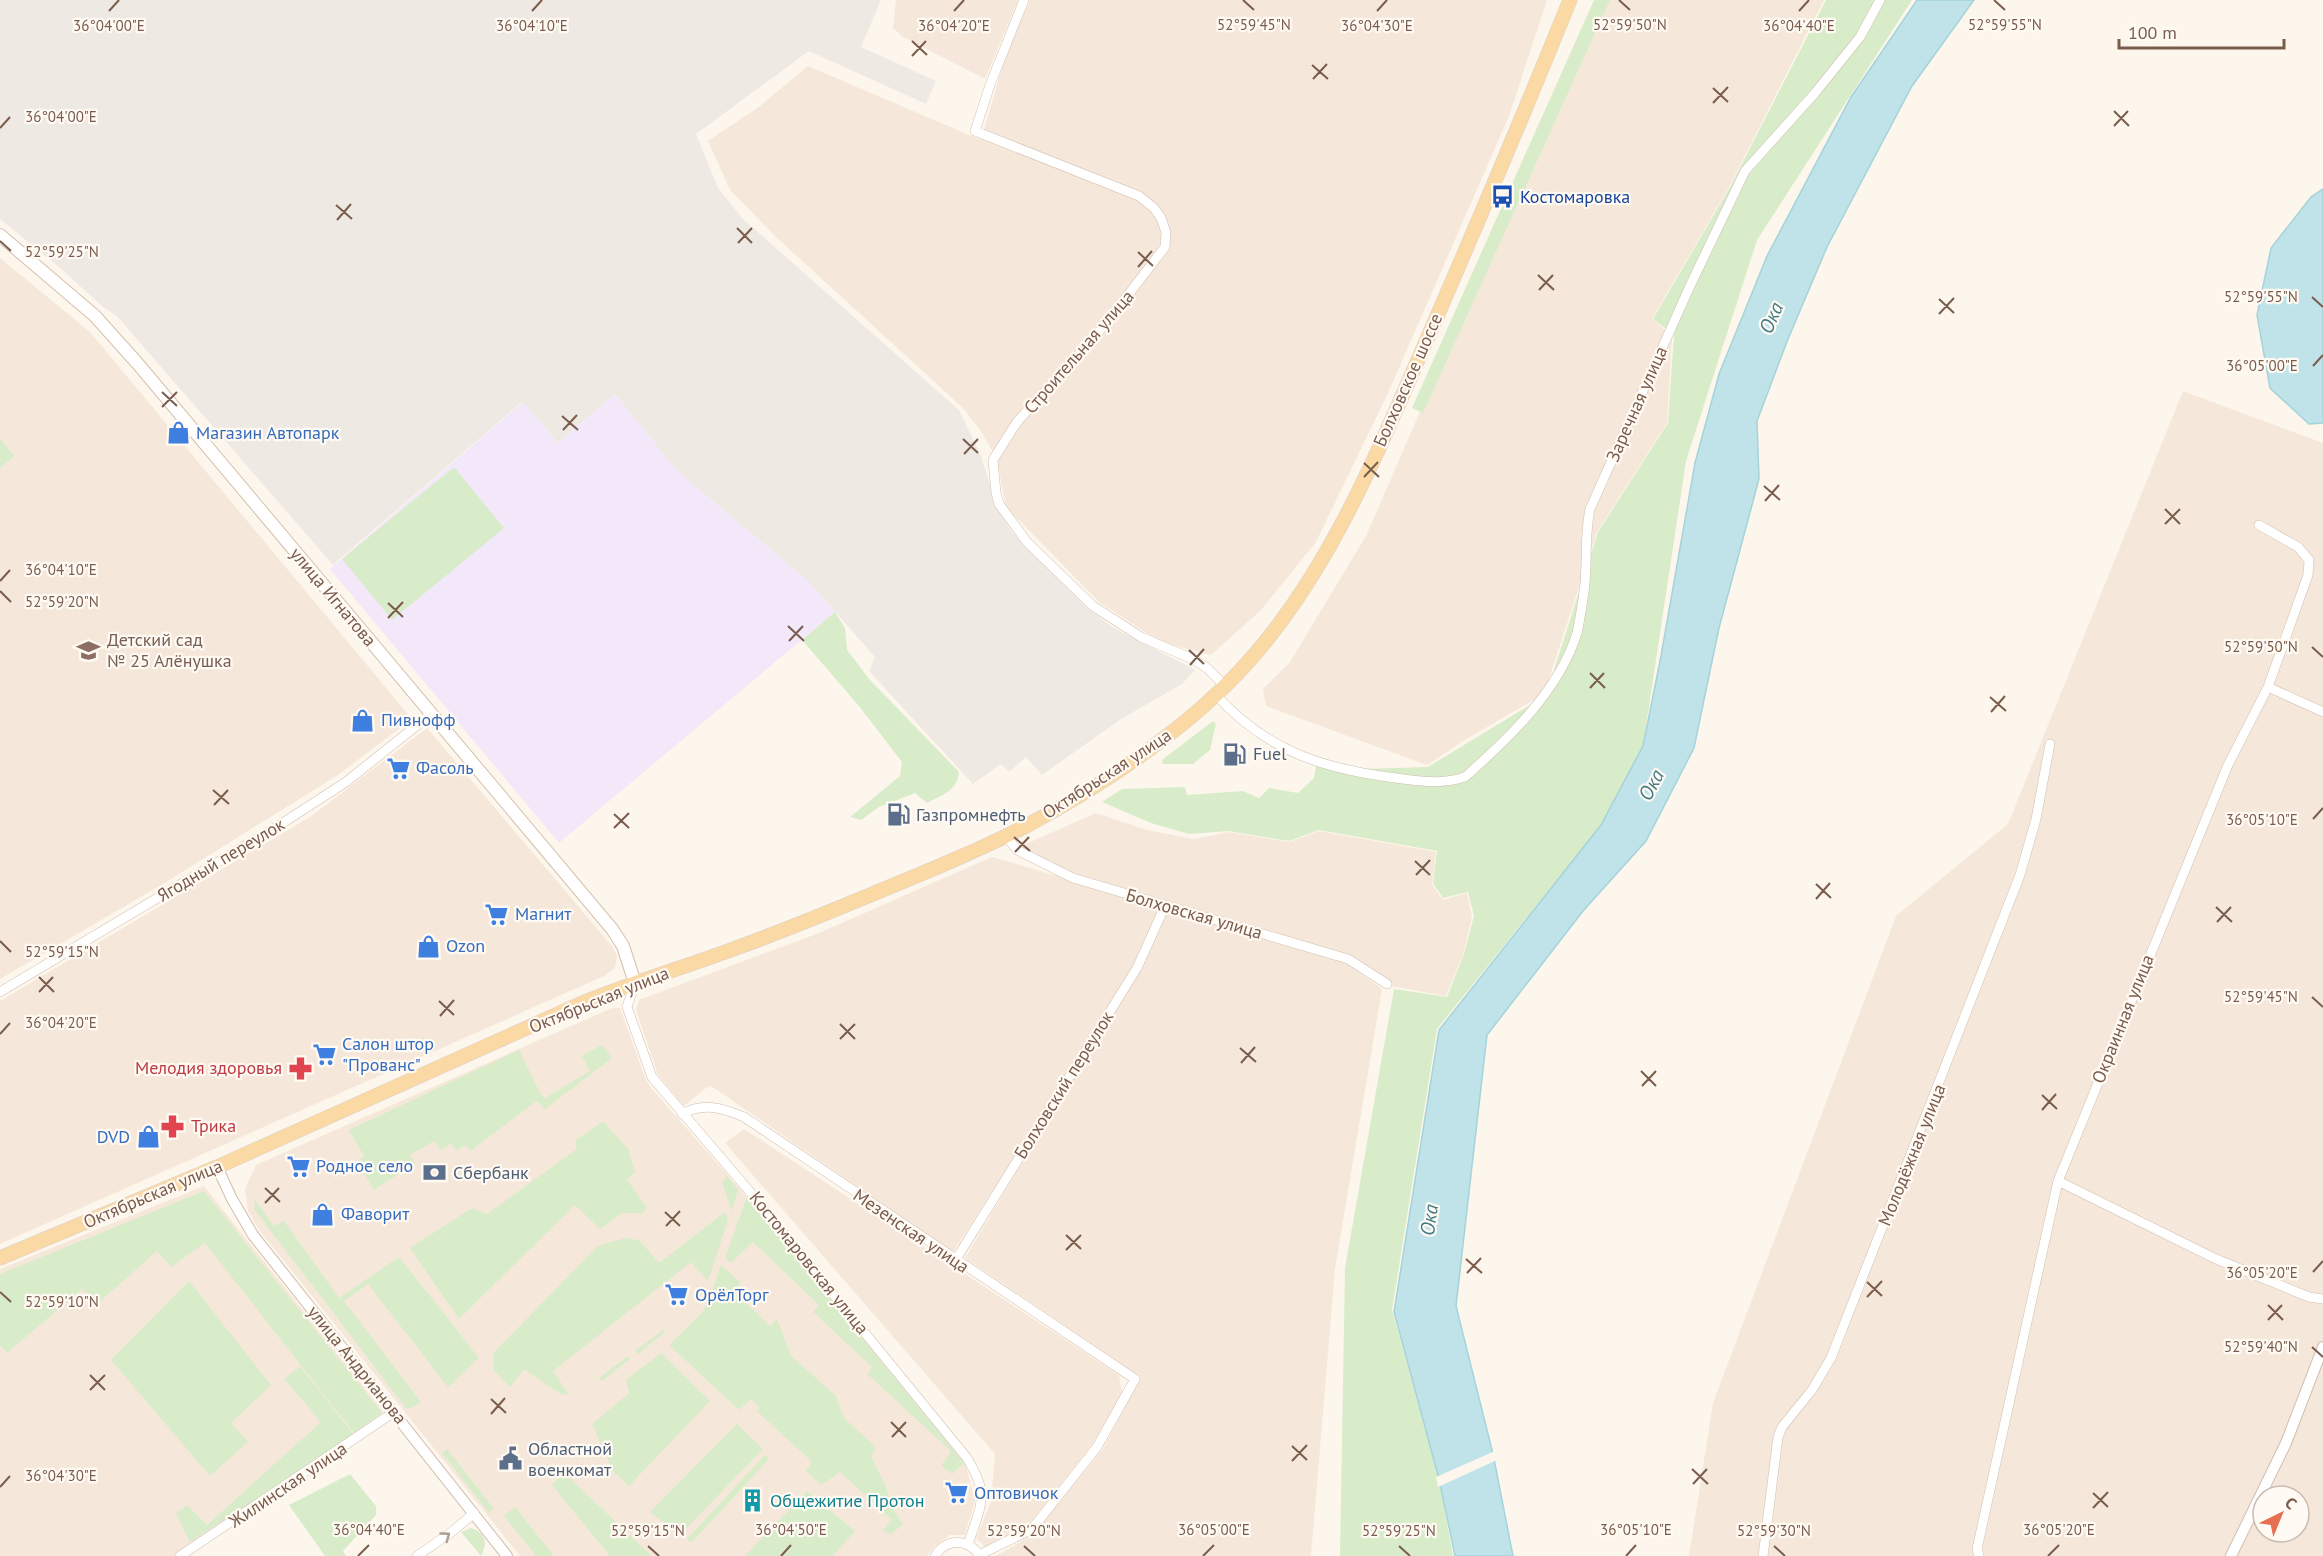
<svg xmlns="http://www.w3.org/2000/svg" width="2323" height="1556" font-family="'PT Sans',sans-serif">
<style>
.residential{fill:#f5e8da;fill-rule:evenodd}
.industrial{fill:#efe9e4}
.education{fill:#f3e8fa}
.green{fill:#d8ecc9}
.water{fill:#bfe3e8;stroke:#a5d3da;stroke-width:1.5}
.pier{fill:#fdf6ec}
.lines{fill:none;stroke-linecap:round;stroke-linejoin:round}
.minor-casing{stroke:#d1beb0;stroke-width:10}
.tertiary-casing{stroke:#d1beb0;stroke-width:12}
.secondary-casing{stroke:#d6c0b0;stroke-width:14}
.primary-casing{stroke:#dad1cd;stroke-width:15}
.minor{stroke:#fff;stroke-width:9}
.tertiary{stroke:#fff;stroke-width:10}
.secondary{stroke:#fff;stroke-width:12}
.primary{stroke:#fbd9a5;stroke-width:14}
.oneway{stroke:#af9d94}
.ticks{fill:none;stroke:#7a5c4d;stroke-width:2}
.labels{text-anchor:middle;stroke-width:4.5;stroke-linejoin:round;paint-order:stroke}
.transit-label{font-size:18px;fill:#164399;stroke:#fffaf3;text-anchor:start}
.street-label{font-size:18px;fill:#7a5c4d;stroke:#fffaf3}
.shop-label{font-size:18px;fill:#366cbe;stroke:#fffaf3;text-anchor:start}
.education-label{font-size:18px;fill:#785e54;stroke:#fffaf3;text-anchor:start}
.service-label{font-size:18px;fill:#4e5e75;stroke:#fffaf3;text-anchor:start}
.health-label{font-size:18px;fill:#be3a42;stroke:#fffaf3;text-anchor:end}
.culture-label{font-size:18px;fill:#0d838f;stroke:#fffaf3;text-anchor:start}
.water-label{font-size:20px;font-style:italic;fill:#437c86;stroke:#fffaf3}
.ticks-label{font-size:15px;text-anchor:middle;fill:#7a5c4d;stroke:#fffaf3;stroke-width:4.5;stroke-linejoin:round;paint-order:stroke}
</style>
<rect width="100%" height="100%" fill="#fdf6ec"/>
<path class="residential" d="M896 0H1018L985 79 903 37 893 28Z
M1030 0H1547L1509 116 1388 393 1316 542 1261 610 1211 655 1160 642 1099 602 1006 507 997 460 983 434 963 408 776 237 730 190 708 141 760 106 808 66 981 140 1004 61Z
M1599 0H1824L1729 187 1652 319 1672 336 1667 423 1597 532 1544 694 1463 741 1427 765 1266 706 1263 689 1290 662 1366 536Z
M0 258 90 332 412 719 338 775 163 884 0 979Z
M2183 391 2323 443V1556H1689L1713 1403 1896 916 2008 824ZM2263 1496H2299V1532H2263Z
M427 728 612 946 617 956 615 968 604 976 0 1244V1001L310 817Z
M1096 813 1147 830 1194 839 1229 832 1289 842 1319 831 1436 852 1432 884 1443 900 1467 893 1472 917 1463 955 1446 996 1379 984 1332 950 1057 868 1019 847Z
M992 857 1163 907 1135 969 953 1252 711 1086 706 1088 684 1106 658 1075 636 1010 639 1000 819 933Z
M1165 907 1332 953 1382 989 1335 1269 1311 1556H996L1032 1535 1103 1449 1141 1377 965 1258 1139 967Z
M612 1008H620L646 1080 652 1089 740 1189 965 1462 975 1500 965 1535H950L935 1546 927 1556H520L260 1231 248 1211 245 1189 256 1165Z
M744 1129 1119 1375 1122 1393 1093 1443 1029 1525 985 1547 976 1538 991 1502 995 1454 725 1143Z
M204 1186 384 1412 173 1556H0V1269Z"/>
<path class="industrial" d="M0 0H881L861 47 936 81 926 104 809 51 696 134 718 188 743 219 959 410 981 456 998 510 1011 531 1087 608 1114 628 1195 670 1182 684 1121 719 1042 775 1026 757 1009 772 1001 764 973 784 869 671 875 657 809 582 678 472 615 394 558 443 522 402 333 565 116 315 103 307 59 267 0 219Z"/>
<path class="education" d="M615 394 678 472 809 582 835 612 559 843 330 569 523 402 558 443Z"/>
<path class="green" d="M1594 0H1610L1423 413 1412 408Z
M1826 0H1912L1757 240 1686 461 1643 746 1601 825 1437 1029 1392 1310 1439 1479 1453 1556H1340L1345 1268 1394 989 1447 997 1464 954 1474 916 1468 892 1443 898 1433 883 1437 851 1319 830 1289 841 1228 831 1189 834 1151 823 1102 802 1122 789 1185 787 1187 795 1243 791 1259 798 1269 788 1298 793 1314 778 1316 766 1331 770 1428 767 1546 695 1598 532 1668 423 1674 335 1653 319 1730 187Z
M0 438 14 456 0 468Z
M454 467 504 528 392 620 342 559Z
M835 612 845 628 847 650 870 680 959 772C958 790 942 795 927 803L915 793 879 807 861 820 850 817 900 776 902 762 859 706 802 640Z
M1213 721 1216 724 1210 750 1193 764H1163L1162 760Z
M602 1045 612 1058 545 1109 537 1101 470 1151 465 1145 457 1151 451 1143 441 1150 434 1141 410 1155 415 1163 374 1190 357 1162 364 1156 349 1130 519 1050 540 1093 545 1098 590 1071 582 1056Z
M603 1121 628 1149 635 1172 627 1180 647 1207 643 1213H622L600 1229 575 1205 459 1319 410 1248 472 1208 487 1214 577 1149 575 1141Z
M727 1176 738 1189 732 1211 722 1182Z
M204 1191 382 1413 354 1433 205 1243 171 1267 157 1251 96 1305 82 1289 7 1353 0 1345V1274Z
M747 1197 964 1463 952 1474 941 1465 951 1453 949 1449 867 1374 872 1367 813 1312 819 1305 753 1242 731 1263 725 1258Z
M255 1200 274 1226 284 1221 339 1298 399 1257 479 1358 448 1387 368 1284 344 1301 421 1402 411 1408H406L254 1209Z
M725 1212 728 1220 708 1281 691 1262 553 1371 568 1393 562 1395 524 1369 510 1387 494 1371 493 1353 598 1246 625 1238 639 1240 659 1263Z
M721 1265 741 1283 734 1292 770 1326 777 1319 791 1356 835 1395 845 1419 876 1447 871 1456 886 1487 892 1508 903 1524 890 1535 883 1530 892 1520 840 1472 821 1485 806 1471 812 1462 757 1411 760 1408 751 1399 739 1410 669 1345 701 1314 708 1303Z
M189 1281 271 1385 231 1423 248 1442 210 1476 111 1360Z
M663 1330 665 1332 638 1354 635 1351Z
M661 1353 710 1401 629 1486 613 1471 592 1424 629 1393 626 1380Z
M628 1356 630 1359 602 1381 599 1378Z
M300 1366 354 1435 190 1542 176 1514 187 1505 207 1525 321 1422 284 1379Z
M737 1424 763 1449 680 1535 650 1512Z
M447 1449 494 1509 489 1513 442 1453Z
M765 1455 769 1459 691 1543 687 1539Z
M564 1473 652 1556H610L552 1485Z
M350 1474 376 1506V1515L343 1551 346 1556H325L289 1505Z
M807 1491 855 1531 833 1556H745Z
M515 1507 554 1556H536L504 1516Z
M471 1528C486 1533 488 1543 481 1556L461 1532Z"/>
<path class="water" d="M1917 0H1974L1912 86 1827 247 1788 339 1757 421 1759 479 1719 628 1694 748 1646 841 1583 911 1487 1035 1456 1306 1493 1454 1513 1556H1455L1439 1479 1394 1312 1439 1030 1601 825 1643 746 1661 656 1695 463 1719 374 1767 256 1851 97Z
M2323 189V423L2309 424 2270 388 2257 315 2271 248 2311 197Z"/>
<path class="pier" d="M1495 1451 1497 1460 1438 1487 1436 1477Z"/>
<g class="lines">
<defs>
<path id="minor" d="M1024 0 990 85 975 131 1139 196 1154 208 1161 218 1166 232 1165 247 1104 326 1017 422 993 460 996 493 999 504 1027 542 1093 606 1141 637 1195 660 1208 669 1225 686
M2268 687 2323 712
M1216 695C1267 751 1323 769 1396 778 1420 781 1441 785 1465 777 1509 738 1559 691 1577 633 1580 620 1582 605 1584 592 1588 564 1584 537 1590 509L1690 286 1745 171 1815 93 1860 37 1880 0
M1006 836 1017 850 1073 878 1348 959 1387 984
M635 983 627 1007 652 1077 745 1186 967 1458C991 1497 980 1505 968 1545
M0 992 278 826 346 782 431 714
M682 1114C704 1102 722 1108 744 1117L1135 1379 1097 1447 1032 1529 979 1555
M2058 1181 2216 1259 2309 1297 2323 1299
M955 1261 1137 968 1165 906
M180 1556 394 1412
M417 1556 453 1531 474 1513
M935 1556C946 1538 968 1538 980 1556
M1763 1556 1778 1437 1782 1427 1812 1390 1831 1358 2020 875 2036 819 2050 744
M1979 1556 1977 1549 2058 1181 2228 765 2268 687 2308 575 2309 560 2298 547 2259 525"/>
<path id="tertiary" d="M217 1167 232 1199 253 1235 507 1556
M2231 1556 2286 1443 2323 1347"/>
<path id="secondary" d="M0 235 95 316 138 364 612 929 623 946 635 983"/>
<path id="primary" d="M0 1258 217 1167 580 1004C628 984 679 969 728 951 778 933 827 913 875 893 926 872 977 851 1026 826 1105 784 1190 727 1249 661 1326 575 1372 465 1418 360 1470 241 1521 121 1570 0"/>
</defs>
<use href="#minor" class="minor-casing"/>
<use href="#tertiary" class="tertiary-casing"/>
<use href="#secondary" class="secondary-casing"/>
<use href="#primary" class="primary-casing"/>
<use href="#minor" class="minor"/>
<use href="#tertiary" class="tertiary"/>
<use href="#secondary" class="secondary"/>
<use href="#primary" class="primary"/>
</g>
<defs><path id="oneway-chevron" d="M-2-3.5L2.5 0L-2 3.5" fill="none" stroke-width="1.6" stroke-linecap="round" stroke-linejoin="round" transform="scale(1.5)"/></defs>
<use class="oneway" href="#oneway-chevron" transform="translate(446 1536) rotate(-36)"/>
<path class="ticks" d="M1243 0 1254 10M1619 0 1630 10M1994 0 2005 10M109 11 119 0M532 11 542 0M954 11 964 0M1377 11 1387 0M1799 11 1809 0M912 41 927 55M912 56 926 41M1312 65 1328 79M1313 79 1327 64M1713 88 1728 102M1713 103 1728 87M2114 111 2129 126M2114 126 2128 111M0 128 10 117M336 205 352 219M337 220 351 204M737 228 752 243M0 241 11 251M738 243 752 228M1138 252 1153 266M1138 267 1152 251M1538 275 1554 290M1539 290 1553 275M2312 297 2323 307M1939 299 1954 313M1939 314 1954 298M2313 366 2323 355M162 392 177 406M162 407 177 392M562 416 578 430M563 430 577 415M963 439 978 453M964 454 978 439M1364 463 1379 477M1364 477 1378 462M1764 486 1780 500M1765 501 1779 485M2165 509 2180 524M2165 524 2180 509M0 581 10 570M0 591 11 602M388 603 403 617M388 618 403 602M788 626 804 641M789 641 803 626M2312 647 2323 657M1189 650 1204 664M1190 665 1204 649M1590 673 1605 688M1590 688 1604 673M1990 697 2006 711M1991 712 2005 696M213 790 229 804M214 805 228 790M614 814 629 828M2313 819 2323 808M614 828 629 813M1014 837 1030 851M1015 852 1029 837M1415 861 1430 875M1416 875 1430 860M1816 884 1831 898M1816 899 1830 883M2216 907 2232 922M2217 922 2231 907M0 941 11 952M39 977 54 992M39 992 53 977M2312 997 2323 1007M439 1001 454 1015M440 1016 454 1000M840 1024 855 1039M0 1034 10 1023M840 1039 855 1024M1240 1048 1256 1062M1241 1063 1255 1047M1641 1071 1656 1086M1642 1086 1656 1071M2042 1095 2057 1109M2042 1110 2056 1094M265 1188 280 1202M265 1203 279 1188M665 1212 680 1226M666 1226 680 1211M1066 1235 1081 1249M1066 1250 1081 1235M1466 1259 1482 1273M2313 1272 2323 1261M1467 1273 1481 1258M1867 1282 1882 1296M0 1292 11 1302M1867 1297 1882 1281M2268 1305 2283 1320M2268 1320 2282 1305M2312 1347 2323 1357M90 1375 105 1390M90 1390 105 1375M491 1399 506 1413M491 1414 505 1398M891 1422 906 1437M892 1437 906 1422M1292 1446 1307 1460M1292 1461 1307 1445M1692 1469 1708 1484M1693 1484 1707 1469M0 1487 10 1476M2093 1493 2108 1507M2093 1508 2108 1492M648 1546 659 1556M1024 1546 1035 1556M1399 1546 1410 1556M1774 1546 1785 1556M358 1556 369 1545M781 1556 791 1545M1203 1556 1214 1545M1626 1556 1636 1545M2048 1556 2059 1545"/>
<defs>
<symbol id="bus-bare" viewBox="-9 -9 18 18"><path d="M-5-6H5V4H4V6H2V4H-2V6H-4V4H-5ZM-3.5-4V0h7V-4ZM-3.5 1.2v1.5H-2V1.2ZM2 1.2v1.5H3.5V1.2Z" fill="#1a4fb4" stroke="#fffaf3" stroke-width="2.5" paint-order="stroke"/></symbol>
<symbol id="shop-bare" viewBox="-9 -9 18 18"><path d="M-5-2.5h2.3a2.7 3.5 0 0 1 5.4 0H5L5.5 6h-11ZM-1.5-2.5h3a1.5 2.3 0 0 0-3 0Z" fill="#3f7fe0" stroke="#fffaf3" stroke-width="2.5" paint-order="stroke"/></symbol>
<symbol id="school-bare" viewBox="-9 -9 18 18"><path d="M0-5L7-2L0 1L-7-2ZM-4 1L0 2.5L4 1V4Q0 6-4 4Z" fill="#8d6e63" stroke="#fffaf3" stroke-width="2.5" paint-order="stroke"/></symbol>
<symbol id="fuel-bare" viewBox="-9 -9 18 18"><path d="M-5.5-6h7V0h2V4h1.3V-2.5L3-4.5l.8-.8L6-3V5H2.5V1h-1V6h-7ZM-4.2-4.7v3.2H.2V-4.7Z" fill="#5c6f8a" stroke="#fffaf3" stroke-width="2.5" paint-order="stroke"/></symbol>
<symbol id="supermarket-bare" viewBox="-9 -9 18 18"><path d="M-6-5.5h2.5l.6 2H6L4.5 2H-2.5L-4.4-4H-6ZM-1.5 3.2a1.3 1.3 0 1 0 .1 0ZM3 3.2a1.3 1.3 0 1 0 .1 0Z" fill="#3f7fe0" stroke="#fffaf3" stroke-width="2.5" paint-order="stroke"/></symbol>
<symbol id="pharmacy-bare" viewBox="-9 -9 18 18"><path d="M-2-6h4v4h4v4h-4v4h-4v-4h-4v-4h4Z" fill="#e0444e" stroke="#fffaf3" stroke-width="2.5" paint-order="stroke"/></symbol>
<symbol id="bank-bare" viewBox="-9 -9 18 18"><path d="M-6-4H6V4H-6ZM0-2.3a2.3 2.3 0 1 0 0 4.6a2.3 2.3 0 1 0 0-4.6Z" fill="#5c6f8a" stroke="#fffaf3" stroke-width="2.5" paint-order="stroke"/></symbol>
<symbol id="civic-bare" viewBox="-9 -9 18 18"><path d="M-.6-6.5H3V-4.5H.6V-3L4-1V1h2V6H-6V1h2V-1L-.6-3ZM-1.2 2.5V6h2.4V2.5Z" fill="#5c6f8a" stroke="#fffaf3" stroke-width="2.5" paint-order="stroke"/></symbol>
<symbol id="building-bare" viewBox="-9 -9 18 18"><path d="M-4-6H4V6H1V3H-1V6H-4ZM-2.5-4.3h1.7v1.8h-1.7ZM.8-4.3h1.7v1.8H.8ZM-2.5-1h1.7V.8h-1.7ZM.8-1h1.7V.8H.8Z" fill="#0f9aa8" stroke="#fffaf3" stroke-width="2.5" paint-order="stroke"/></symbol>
</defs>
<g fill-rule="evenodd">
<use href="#bus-bare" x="1486" y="180" width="33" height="33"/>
<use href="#shop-bare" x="162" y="416" width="33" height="33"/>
<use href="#school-bare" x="72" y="634" width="33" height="33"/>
<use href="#shop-bare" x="346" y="704" width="33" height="33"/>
<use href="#fuel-bare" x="1218" y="738" width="33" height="33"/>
<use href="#supermarket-bare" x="382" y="752" width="33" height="33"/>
<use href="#fuel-bare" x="882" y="798" width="33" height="33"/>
<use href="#supermarket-bare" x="480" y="898" width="33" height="33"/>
<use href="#shop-bare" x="412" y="930" width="33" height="33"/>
<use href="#supermarket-bare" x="308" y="1038" width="33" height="33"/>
<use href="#pharmacy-bare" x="284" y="1052" width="33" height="33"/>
<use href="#pharmacy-bare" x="156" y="1110" width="33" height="33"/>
<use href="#shop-bare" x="132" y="1120" width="33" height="33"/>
<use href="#supermarket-bare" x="282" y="1150" width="33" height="33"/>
<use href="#bank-bare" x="418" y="1156" width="33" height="33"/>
<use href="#shop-bare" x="306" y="1198" width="33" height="33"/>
<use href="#supermarket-bare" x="660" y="1278" width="33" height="33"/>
<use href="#civic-bare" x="494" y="1442" width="33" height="33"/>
<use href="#supermarket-bare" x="940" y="1476" width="33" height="33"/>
<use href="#building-bare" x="736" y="1484" width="33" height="33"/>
</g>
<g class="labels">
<g class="transit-label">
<text x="1520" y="203">Костомаровка</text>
</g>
<g class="street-label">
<text transform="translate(1079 352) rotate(-49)" y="6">Строительная улица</text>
<text transform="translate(1408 380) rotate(-66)" y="6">Болховское шоссе</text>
<text transform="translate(1637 404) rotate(-66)" y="6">Заречная улица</text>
<text transform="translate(333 597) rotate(50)" y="6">улица Игнатова</text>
<text transform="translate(1107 774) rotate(-33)" y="6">Октябрьская улица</text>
<text transform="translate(221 860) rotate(-31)" y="6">Ягодный переулок</text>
<text transform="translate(1194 914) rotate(16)" y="6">Болховская улица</text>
<text transform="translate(599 1000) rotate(-22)" y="6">Октябрьская улица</text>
<text transform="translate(2123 1019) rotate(-68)" y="6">Окраинная улица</text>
<text transform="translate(1064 1085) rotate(-58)" y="6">Болховский переулок</text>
<text transform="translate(1912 1155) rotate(-68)" y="6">Молодёжная улица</text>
<text transform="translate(153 1194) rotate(-23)" y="6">Октябрьская улица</text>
<text transform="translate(911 1231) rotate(34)" y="6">Мезенская улица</text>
<text transform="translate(809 1263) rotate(51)" y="6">Костомаровская улица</text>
<text transform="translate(357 1365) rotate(51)" y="6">улица Андрианова</text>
<text transform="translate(288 1485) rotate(-34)" y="6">Жилинская улица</text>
</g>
<g class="shop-label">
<text x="196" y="439">Магазин Автопарк</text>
<text x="381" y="726">Пивнофф</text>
<text x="416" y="774">Фасоль</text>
<text x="515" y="920">Магнит</text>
<text x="446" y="952">Ozon</text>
<text x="342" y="1050">Салон штор<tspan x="342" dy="21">"Прованс"</tspan></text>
<text x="130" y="1143" text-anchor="end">DVD</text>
<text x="316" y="1172">Родное село</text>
<text x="341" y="1220">Фаворит</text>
<text x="695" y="1301">ОрёлТорг</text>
<text x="974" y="1499">Оптовичок</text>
</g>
<g class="education-label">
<text x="107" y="646">Детский сад<tspan x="107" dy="21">№ 25 Алёнушка</tspan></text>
</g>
<g class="service-label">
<text x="1253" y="760">Fuel</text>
<text x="916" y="821">Газпромнефть</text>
<text x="453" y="1179">Сбербанк</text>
<text x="528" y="1455">Областной<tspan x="528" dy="21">военкомат</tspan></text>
</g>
<g class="health-label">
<text x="282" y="1074">Мелодия здоровья</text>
<text x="191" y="1132" text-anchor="start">Трика</text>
</g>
<g class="culture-label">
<text x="770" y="1507">Общежитие Протон</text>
</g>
<g class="water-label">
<text transform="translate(1771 318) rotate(-66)" y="7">Ока</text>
<text transform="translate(1651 785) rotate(-62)" y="7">Ока</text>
<text transform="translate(1429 1220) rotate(-82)" y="7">Ока</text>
</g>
</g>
<g class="ticks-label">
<text x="1254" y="30">52°59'45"N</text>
<text x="1630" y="30">52°59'50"N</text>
<text x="2005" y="30">52°59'55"N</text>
<text x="532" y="31">36°04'10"E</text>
<text x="954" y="31">36°04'20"E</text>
<text x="1377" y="31">36°04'30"E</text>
<text x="109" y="31">36°04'00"E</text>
<text x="1799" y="31">36°04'40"E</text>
<text x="61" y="122">36°04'00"E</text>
<text x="62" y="257">52°59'25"N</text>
<text x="2261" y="302">52°59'55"N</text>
<text x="2262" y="371">36°05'00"E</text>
<text x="61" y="575">36°04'10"E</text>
<text x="62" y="607">52°59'20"N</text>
<text x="2261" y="652">52°59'50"N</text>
<text x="2262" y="825">36°05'10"E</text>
<text x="62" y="957">52°59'15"N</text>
<text x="2261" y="1002">52°59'45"N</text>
<text x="61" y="1028">36°04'20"E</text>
<text x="2262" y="1278">36°05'20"E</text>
<text x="62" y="1307">52°59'10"N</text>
<text x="2261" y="1352">52°59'40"N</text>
<text x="61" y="1481">36°04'30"E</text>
<text x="369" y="1535">36°04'40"E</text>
<text x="791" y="1535">36°04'50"E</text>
<text x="1214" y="1535">36°05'00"E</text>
<text x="1636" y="1535">36°05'10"E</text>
<text x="2059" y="1535">36°05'20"E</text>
<text x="648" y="1536">52°59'15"N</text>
<text x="1024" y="1536">52°59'20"N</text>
<text x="1399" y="1536">52°59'25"N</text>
<text x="1774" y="1536">52°59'30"N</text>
</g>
<g transform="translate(2281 1514) rotate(43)"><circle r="28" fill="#fffaf3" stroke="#cabbb1" stroke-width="1.5"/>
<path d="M0-4.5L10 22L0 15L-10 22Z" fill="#e76f51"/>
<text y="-9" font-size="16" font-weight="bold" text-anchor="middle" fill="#7a5c4d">С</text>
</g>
<path d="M2119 39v9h165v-9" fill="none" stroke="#7a5c4d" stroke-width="3"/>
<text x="2128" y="39" font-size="18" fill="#7a5c4d" stroke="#fffaf3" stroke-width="4.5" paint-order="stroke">100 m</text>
</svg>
